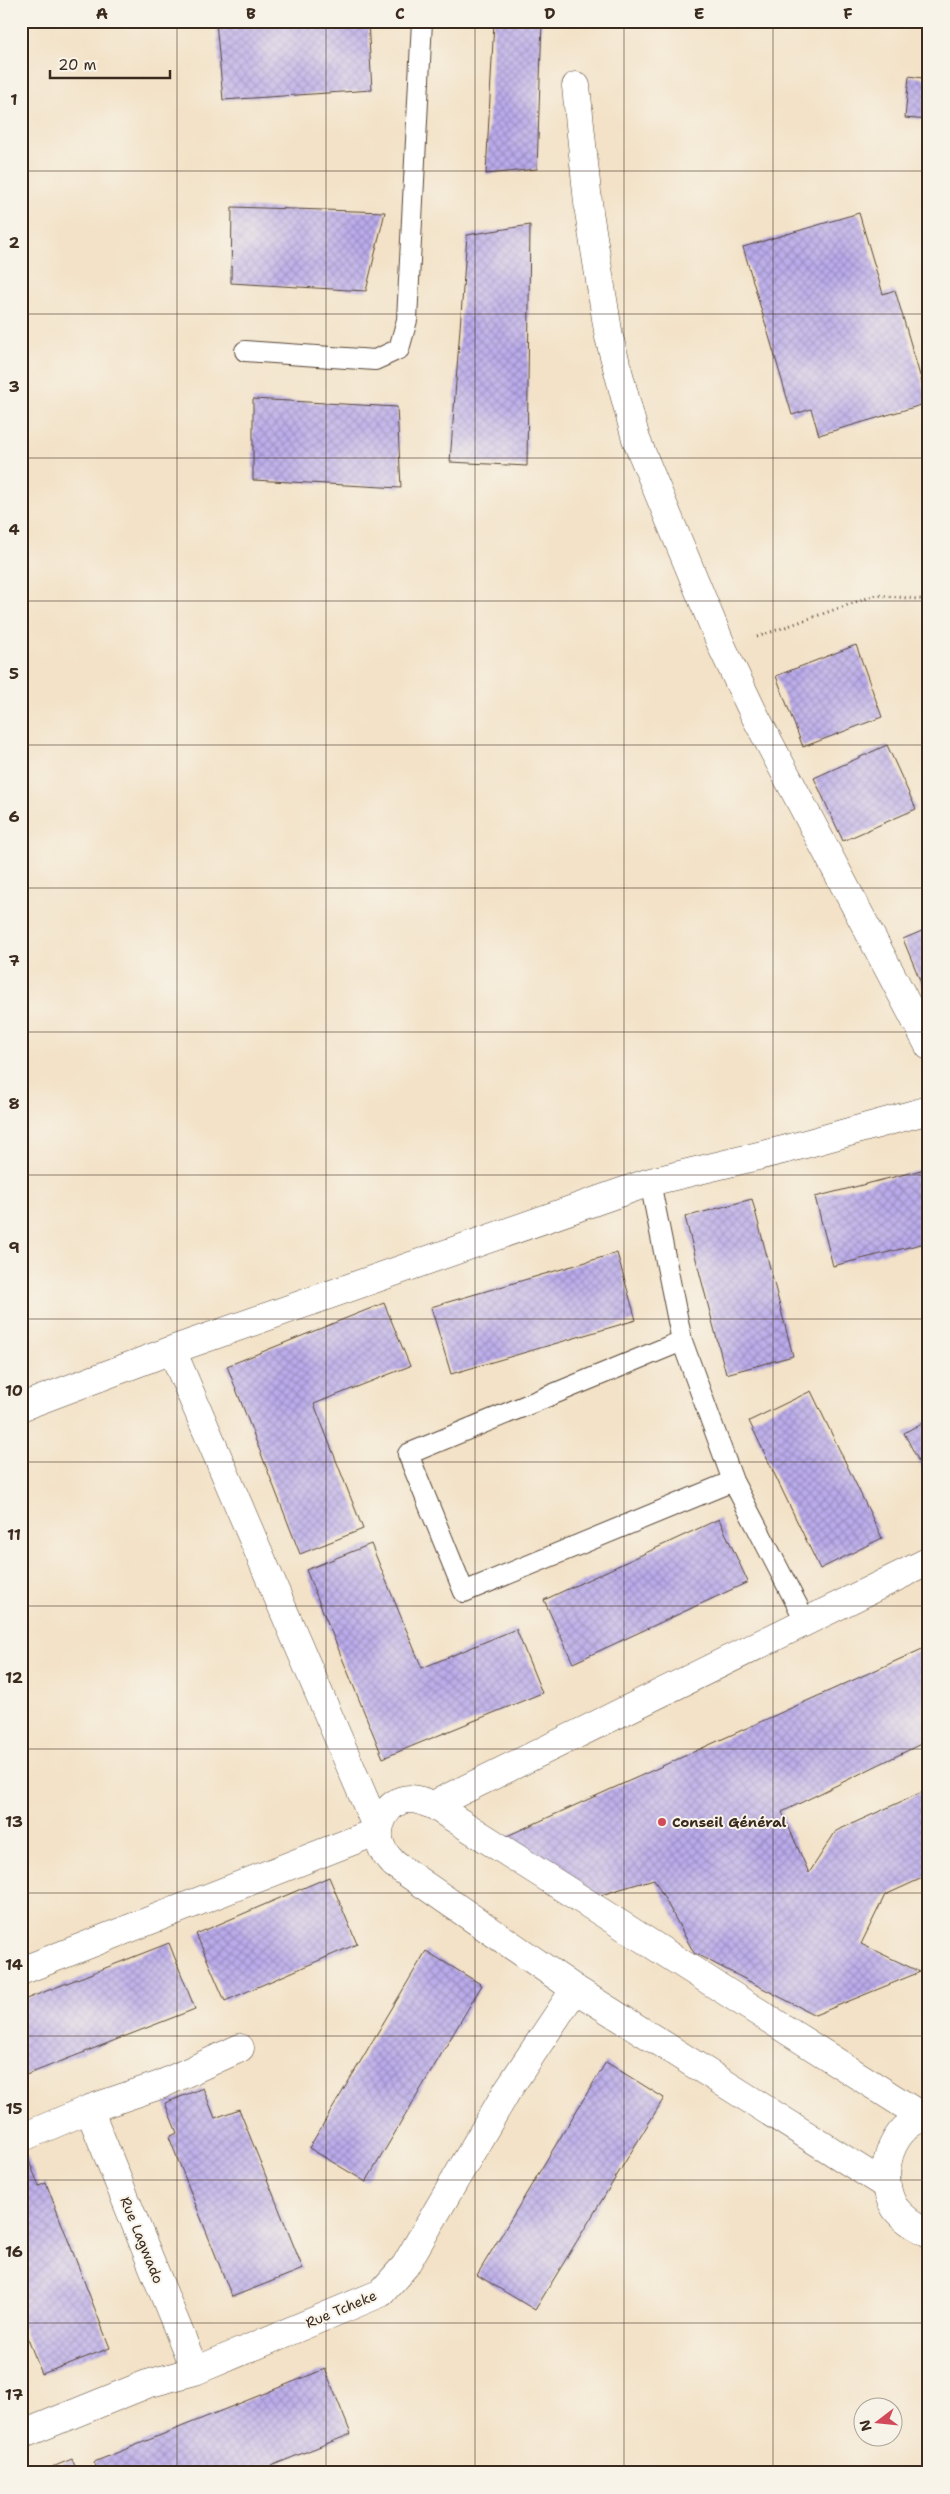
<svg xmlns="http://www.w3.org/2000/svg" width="950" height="2494" font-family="'Shantell Sans',sans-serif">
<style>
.building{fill:url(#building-cross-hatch)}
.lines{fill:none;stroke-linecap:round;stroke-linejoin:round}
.service-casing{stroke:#574637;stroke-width:22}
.minor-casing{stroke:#574637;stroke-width:29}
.path{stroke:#574637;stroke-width:3;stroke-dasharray:1 4;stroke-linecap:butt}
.service{stroke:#fff;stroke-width:20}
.minor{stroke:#fff;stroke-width:28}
.grid{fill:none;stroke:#3b2a1e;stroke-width:1;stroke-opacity:0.55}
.poi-dot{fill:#d1495b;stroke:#f7f3e8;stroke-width:2}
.labels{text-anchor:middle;stroke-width:4;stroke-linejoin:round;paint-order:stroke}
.poi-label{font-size:14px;font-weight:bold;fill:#3b2a1e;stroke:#f7f3e8;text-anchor:start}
.street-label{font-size:14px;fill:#3b2a1e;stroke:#f7f3e8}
.neatline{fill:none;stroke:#3b2a1e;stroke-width:2}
.grid-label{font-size:16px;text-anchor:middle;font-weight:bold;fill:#3b2a1e}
</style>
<defs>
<pattern id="building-cross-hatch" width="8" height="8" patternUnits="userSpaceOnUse" patternTransform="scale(1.25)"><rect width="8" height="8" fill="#baabeb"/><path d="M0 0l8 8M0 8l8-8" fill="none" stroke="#988bbe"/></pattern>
</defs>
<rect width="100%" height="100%" fill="#f7f3e8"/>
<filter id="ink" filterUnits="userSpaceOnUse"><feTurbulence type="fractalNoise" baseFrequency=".02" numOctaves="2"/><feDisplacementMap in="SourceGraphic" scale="10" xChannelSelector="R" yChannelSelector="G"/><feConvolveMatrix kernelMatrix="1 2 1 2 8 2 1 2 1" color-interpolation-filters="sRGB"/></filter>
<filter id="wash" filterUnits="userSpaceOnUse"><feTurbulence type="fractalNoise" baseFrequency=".0096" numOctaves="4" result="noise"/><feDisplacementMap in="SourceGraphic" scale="20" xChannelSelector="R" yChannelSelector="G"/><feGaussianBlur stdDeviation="1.12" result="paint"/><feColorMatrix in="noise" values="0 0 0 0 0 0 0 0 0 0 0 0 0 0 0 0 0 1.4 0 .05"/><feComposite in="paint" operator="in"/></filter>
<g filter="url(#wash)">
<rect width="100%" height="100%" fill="#f3e2c7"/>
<g id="blocks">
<path class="building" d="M216 21H368L372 90 223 100Z
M494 21H542L537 169 486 174Z
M909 76 929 79V120L905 118Z
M232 207 385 212 366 291 231 283Z
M859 213 883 294 895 290 928 403 819 435 811 409 792 415 743 247Z
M530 225 527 466 450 462 467 235Z
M253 399 397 407 401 488 253 480Z
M856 645 882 717 803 747 776 676Z
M887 745 916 809 843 841 814 778Z
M929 928V1002L903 939Z
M929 1168V1242L833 1266 815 1197Z
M752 1199 793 1356 726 1374 685 1217Z
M617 1253 636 1320 451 1374 431 1307Z
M384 1303 410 1366 314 1404 363 1529 300 1554 227 1366Z
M811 1391 882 1538 820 1569 749 1421Z
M929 1419V1481L904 1433Z
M719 1519 748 1582 573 1663 544 1600Z
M371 1544 422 1668 516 1629 542 1693 383 1758 306 1570Z
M929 1646V1740L782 1812 809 1873 836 1831 929 1789V1875L885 1895 861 1944 920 1972 815 2015 694 1953 654 1879 591 1898 498 1840Z
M329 1877 357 1944 225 2001 196 1934Z
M169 1943 195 2009 21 2077V2001Z
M426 1951 482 1985 366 2182 309 2148Z
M606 2062 664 2098 535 2310 477 2275Z
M203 2088 215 2118 239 2109 303 2269 232 2297 169 2137 177 2133 165 2103Z
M27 2156 39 2186 46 2183 110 2348 42 2374 21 2322V2158Z
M325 2369 351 2434 253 2473H98L94 2462Z
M72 2459 78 2473H38Z"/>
</g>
</g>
<g filter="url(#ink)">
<use href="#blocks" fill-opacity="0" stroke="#574637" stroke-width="1"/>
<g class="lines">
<defs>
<path id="service" d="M245 351 375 360 399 349 407 320 422 21
M650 1182 682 1341 733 1481 805 1620
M682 1341 408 1454 464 1592 733 1481"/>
<path id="minor" d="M576 86 589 212 609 337 636 439 723 649 753 712 929 1046
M21 1407 172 1350 650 1182 787 1149 929 1110
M433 1805 929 1561
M21 1971 378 1831 172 1350
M89 2109 195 2371
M929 2116C890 2123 875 2177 895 2208 904 2220 916 2227 929 2233
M21 2138 89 2109 160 2085 240 2048
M887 2186 575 1989 394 1864C390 1859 384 1854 382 1848 372 1829 387 1798 411 1799 418 1799 426 1803 433 1805L923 2117
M21 2435 147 2384 195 2371 381 2293 405 2266 507 2091 575 1989"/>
</defs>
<use href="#service" class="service-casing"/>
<use href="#minor" class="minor-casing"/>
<path class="path" d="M757 637 876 595 929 600"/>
<use href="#service" class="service"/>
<use href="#minor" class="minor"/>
</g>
</g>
<path class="grid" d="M177 21V2473M326 21V2473M475 21V2473M624 21V2473M773 21V2473M21 171H929M21 314H929M21 458H929M21 601H929M21 745H929M21 888H929M21 1032H929M21 1175H929M21 1319H929M21 1462H929M21 1606H929M21 1749H929M21 1893H929M21 2036H929M21 2180H929M21 2323H929"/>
<circle class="poi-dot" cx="662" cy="1822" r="5"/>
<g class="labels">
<g class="poi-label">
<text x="672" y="1827">Conseil Général</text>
</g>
<g class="street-label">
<text transform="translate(142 2240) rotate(68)" y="5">Rue Lagwado</text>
<text transform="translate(341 2309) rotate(-23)" y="5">Rue Tcheke</text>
</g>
</g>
<rect width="950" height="2494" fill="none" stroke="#f7f3e8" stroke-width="55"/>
<g transform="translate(878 2422) rotate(254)"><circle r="24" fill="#f7f3e8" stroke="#aca397"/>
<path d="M0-4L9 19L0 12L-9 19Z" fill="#d1495b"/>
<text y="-8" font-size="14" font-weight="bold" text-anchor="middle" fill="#3b2a1e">N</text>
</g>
<path d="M50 70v8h120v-8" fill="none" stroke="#3b2a1e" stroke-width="2.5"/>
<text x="58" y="70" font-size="15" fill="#3b2a1e" stroke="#f7f3e8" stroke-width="4" paint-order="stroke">20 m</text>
<rect x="28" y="28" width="894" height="2438" class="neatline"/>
<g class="grid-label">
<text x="102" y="19">A</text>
<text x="251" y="19">B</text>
<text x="400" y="19">C</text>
<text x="550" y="19">D</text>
<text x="699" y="19">E</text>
<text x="848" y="19">F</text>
<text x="14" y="105">1</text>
<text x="14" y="248">2</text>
<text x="14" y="392">3</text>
<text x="14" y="535">4</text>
<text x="14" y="679">5</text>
<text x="14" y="822">6</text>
<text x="14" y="966">7</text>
<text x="14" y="1109">8</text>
<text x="14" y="1253">9</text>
<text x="14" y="1396">10</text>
<text x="14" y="1540">11</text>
<text x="14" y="1683">12</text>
<text x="14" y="1827">13</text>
<text x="14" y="1970">14</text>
<text x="14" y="2114">15</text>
<text x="14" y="2257">16</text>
<text x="14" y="2400">17</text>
</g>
</svg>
